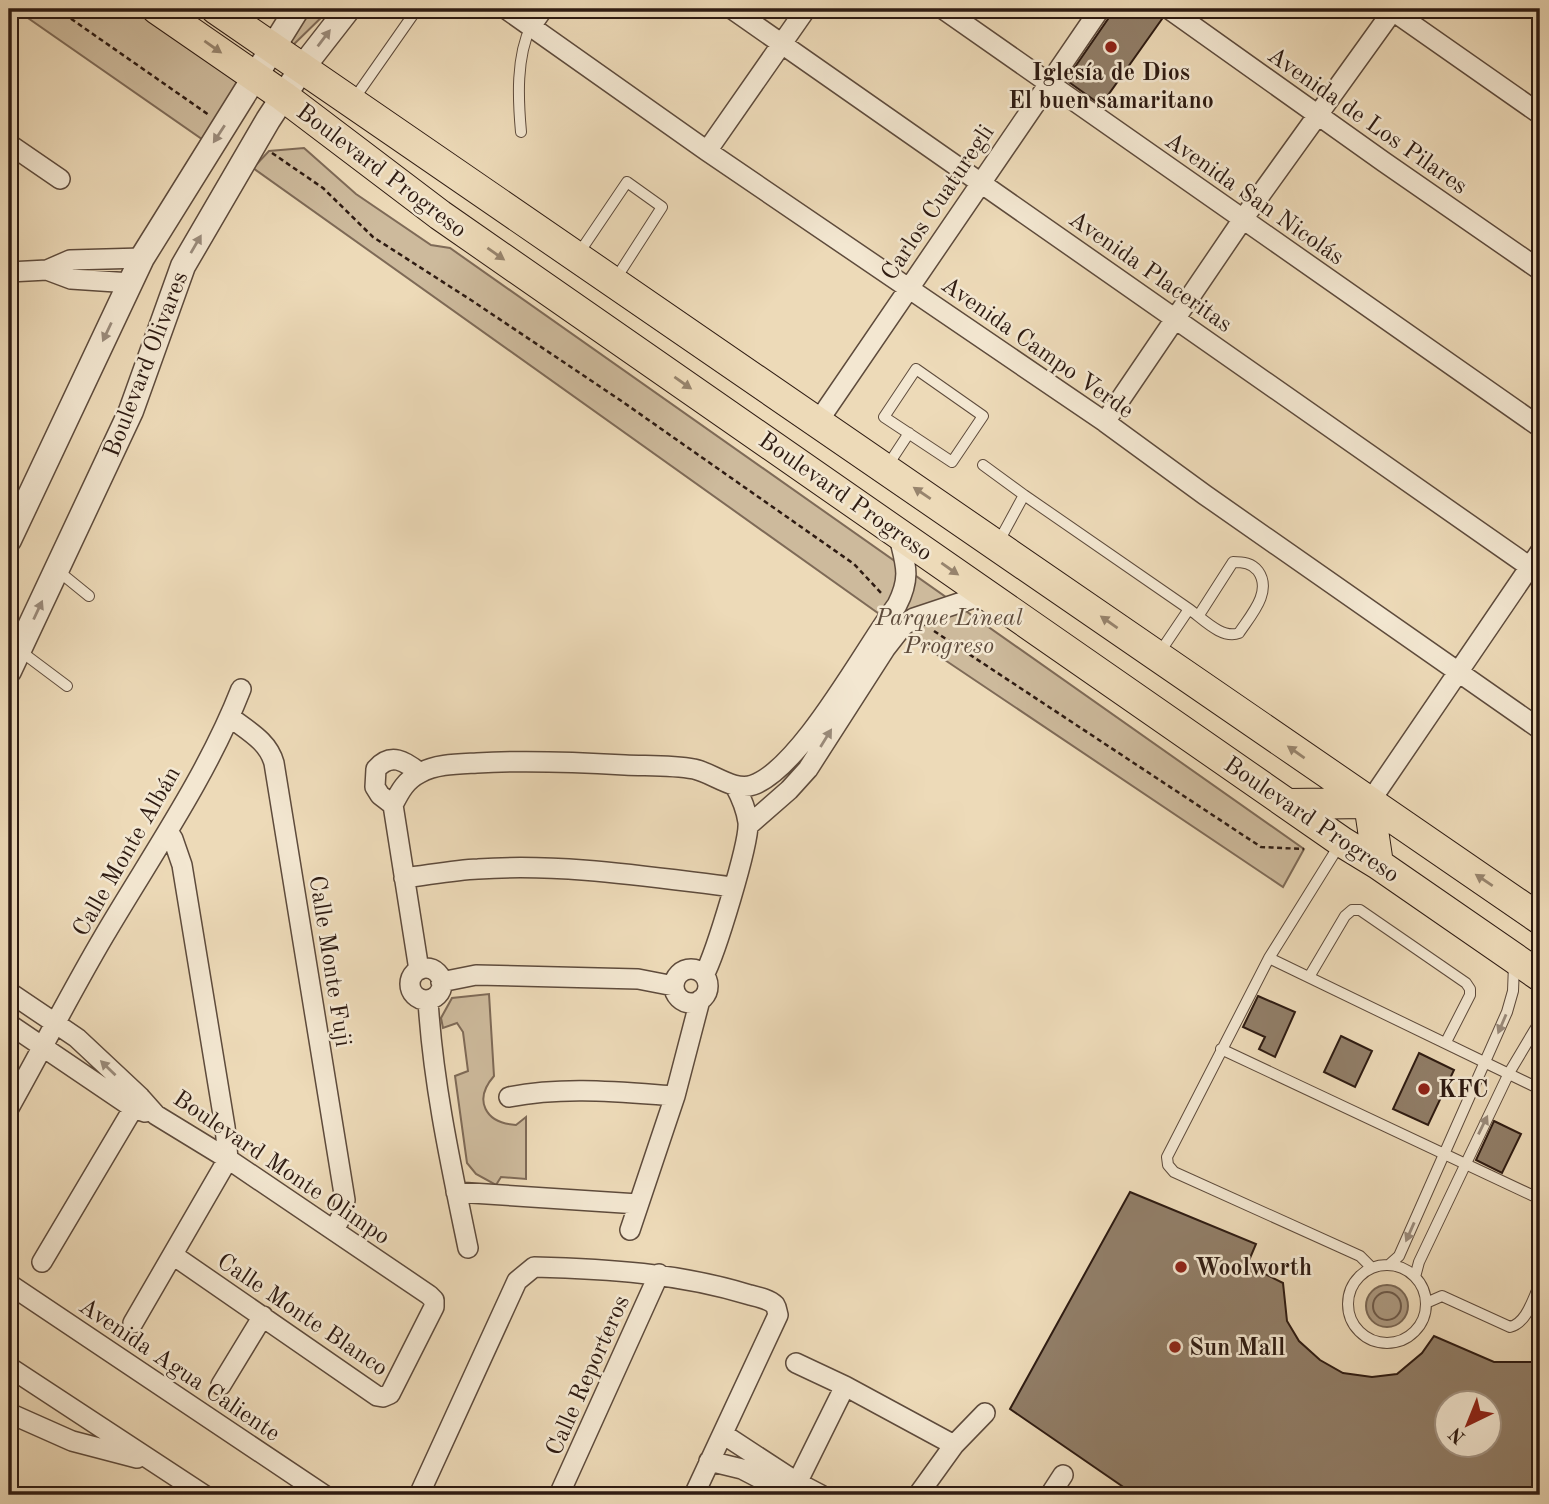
<svg xmlns="http://www.w3.org/2000/svg" width="1549" height="1504" font-family="'Old Standard TT',serif">
<style>
.green{fill:#cdba9c;stroke:#7e6a57;stroke-width:2}
.water{fill:#ac9980;stroke:#7a6754;stroke-width:2}
.lines{fill:none;stroke-linecap:round;stroke-linejoin:round}
.shore{stroke:#6d5a49;stroke-width:2}
.building{fill:#917e68;stroke:#2e1b12;stroke-width:2;fill-rule:evenodd}
.service-casing{stroke:#5e4b3c;stroke-width:12}
.minor-casing{stroke:#5e4b3c;stroke-width:22}
.tertiary-casing{stroke:#5e4b3c;stroke-width:27}
.primary-casing{stroke:#2e1b12;stroke-width:32}
.path{stroke:#2e1b12;stroke-width:2.5;stroke-dasharray:5 3.5;stroke-linecap:butt}
.service{stroke:#f3e7d1;stroke-width:10}
.minor{stroke:#f3e7d1;stroke-width:19}
.tertiary{stroke:#f3e7d1;stroke-width:24}
.primary{stroke:#eddab8;stroke-width:30}
.oneway{fill:#9a8b7b}
.oneway2{fill:#97846d}
.poi-dot{fill:#8f2418;stroke:#f3e7d1;stroke-width:2.5}
.labels{text-anchor:middle;stroke-width:5;stroke-linejoin:round;paint-order:stroke}
.poi-label{font-size:24px;font-weight:bold;fill:#2e1b12;stroke:#f3e7d1;text-anchor:start}
.street-label{font-size:24px;fill:#2e1b12;stroke:#f3e7d1}
.park-label{font-size:24px;font-style:italic;fill:#5e4b3b;stroke:#f3e7d1}
</style>
<rect width="100%" height="100%" fill="#eddab8"/>
<filter id="stains"><feTurbulence type="fractalNoise" baseFrequency=".00286" numOctaves="4"/><feColorMatrix values="0 0 0 0 .2 0 0 0 0 .09 0 0 0 0 .02 0 0 0 .5 -.17"/></filter>
<radialGradient id="worn" r=".72"><stop offset=".6" stop-color="#630" stop-opacity="0"/><stop offset="1" stop-color="#630" stop-opacity=".3"/></radialGradient>
<path class="green" d="M15 9H139L245 83 209 144Z
M304 9H330L287 51Z
M304 148 356 194 431 245 450 248 1304 849 1283 887 927 648 253 168 269 151Z
M489 994 494 1076C473 1100 485 1123 516 1125L526 1117V1179L501 1177 496 1185 476 1174 467 1163 455 1076 468 1071 463 1032 457 1023 443 1028 441 1018 452 998Z"/>
<path class="water" d="M1366 1306a21 21 0 1 1 42 0a21 21 0 1 1-42 0Z"/>
<g class="lines">
<path class="shore" d="M1373 1306a14 14 0 1 1 28 0a14 14 0 1 1-28 0Z"/>
</g>
<path class="building" d="M1112 9H1157L1162 19 1101 105 1066 80 1110 16Z
M1258 996 1295 1012 1275 1057 1259 1049 1265 1037 1243 1027Z
M1341 1036 1372 1051 1355 1087 1324 1072Z
M1419 1053 1454 1070 1428 1125 1393 1109Z
M1494 1121 1521 1134 1502 1173 1476 1160Z
M1130 1192 1256 1244 1247 1265 1283 1283 1287 1321 1299 1341 1320 1360 1343 1373 1372 1377 1397 1374 1422 1353 1434 1336 1494 1362H1540V1495H1135L1010 1409ZM1447 1403H1489V1445H1447Z"/>
<g class="lines">
<defs>
<path id="service" d="M354 99 417 9
M521 132C518 99 516 57 531 26
M579 253 627 182 662 207 615 280
M916 369 983 416 952 462 884 417Z
M888 465 909 433
M983 465 1024 495
M998 543 1024 495 1189 609 1160 652
M57 570 89 596
M1189 609C1202 618 1222 640 1239 633 1250 616 1273 592 1258 571 1252 563 1243 562 1233 562L1199 615
M19 650 67 686
M1340 844 1269 958 1167 1157 1168 1165 1174 1172 1360 1256 1371 1267
M1269 958 1540 1089
M1309 977 1345 916 1352 910H1360L1466 983 1470 989V995L1446 1042
M1221 1049 1540 1199
M1390 1264 1399 1256 1507 1012 1513 991 1514 965
M1348 1304a39 39 0 1 1 78 0a39 39 0 1 1-78 0Z
M1415 1277 1419 1262 1509 1073 1540 1021
M1426 1303 1442 1296 1510 1327C1527 1323 1533 1298 1540 1284"/>
<path id="minor" d="M506 9 707 151 1105 422 1205 495 1540 729
M732 9 1540 574
M943 9 1540 427
M1169 9 1384 162 1540 270
M1390 9 1540 114
M531 26 543 9
M9 144 60 179
M707 151 806 9
M47 270 71 279 131 283
M9 272 47 270 70 260 142 258
M1105 422 1243 219 1394 9
M817 423 1100 9
M230 717C248 731 268 741 274 763L345 1200 342 1215 334 1230
M1369 803 1540 552
M393 805 380 795 375 787 376 769C391 752 405 761 420 773
M749 825 789 790 808 769 885 649 903 626 914 618 986 594
M404 878C429 875 454 870 478 869 564 863 649 877 733 887
M410 984a16 16 0 1 1 32 0a16 16 0 1 1-32 0Z
M674 986a17 17 0 1 1 34 0a17 17 0 1 1-34 0Z
M419 970 393 805C400 791 406 780 420 773 436 764 458 764 477 763 526 760 575 762 625 765 648 766 672 765 694 769 713 773 734 792 753 785 801 768 865 648 897 605 912 576 905 563 898 533
M704 975C715 955 750 842 748 822 746 809 741 797 735 786
M441 982 476 975 638 979 674 986
M9 992 77 1038 140 1097 156 1115 228 1159 429 1295 434 1300V1307L390 1394 383 1397 377 1396 173 1255
M428 1000C433 1084 451 1166 468 1248
M9 1024 133 1108 145 1112
M509 1097C564 1086 619 1092 675 1096
M9 1108C41 1051 71 992 104 936 151 856 207 776 241 689
M456 1192 638 1204
M630 1230 675 1096 700 1000
M42 1262 140 1097
M9 1284 324 1495
M133 1323 228 1159 225 1127 182 865 173 839 168 831
M796 1363 845 1386 954 1445
M9 1367 204 1495
M221 1385 263 1316
M9 1413 72 1441 137 1458
M723 1434 798 1483 821 1495
M709 1461 742 1469 792 1495
M419 1495 517 1281 534 1267C607 1269 679 1273 750 1295 758 1297 769 1299 775 1305 777 1308 777 1312 778 1315L694 1495
M559 1495 659 1274
M791 1495 845 1386
M918 1495 954 1445 985 1413
M1050 1495 1063 1475"/>
<path id="tertiary" d="M9 540 142 258 297 9
M9 671 131 411 183 266 268 120 302 68 348 9"/>
<path id="primary" d="M157 9 283 96 440 215 1342 842 1378 864 1540 976
M216 9 1540 919
M1288 804 1369 803 1378 864"/>
</defs>
<use href="#service" class="service-casing"/>
<use href="#minor" class="minor-casing"/>
<use href="#tertiary" class="tertiary-casing"/>
<use href="#primary" class="primary-casing"/>
<path class="path" d="M57 9 209 115
M272 153 323 188 373 237 474 302 620 400 854 564 883 595
M934 631 1261 847 1304 849"/>
<use href="#service" class="service"/>
<use href="#minor" class="minor"/>
<use href="#tertiary" class="tertiary"/>
<use href="#primary" class="primary"/>
</g>
<defs><path id="oneway-solid" d="M-6-.8H1V-3.2L6.5 0L1 3.2V.8H-6Z" transform="scale(1.75)"/></defs>
<g class="oneway">
<use href="#oneway-solid" transform="translate(324 38) rotate(-53)"/>
<use href="#oneway-solid" transform="translate(219 134) rotate(123)"/>
<use href="#oneway-solid" transform="translate(196 244) rotate(-60)"/>
<use href="#oneway-solid" transform="translate(107 332) rotate(115)"/>
<use href="#oneway-solid" transform="translate(38 610) rotate(-65)"/>
<use href="#oneway-solid" transform="translate(826 738) rotate(-58)"/>
<use href="#oneway-solid" transform="translate(1502 1024) rotate(113)"/>
<use href="#oneway-solid" transform="translate(108 1068) rotate(-136)"/>
<use href="#oneway-solid" transform="translate(1483 1125) rotate(-64)"/>
<use href="#oneway-solid" transform="translate(1410 1232) rotate(114)"/>
</g>
<g class="oneway2">
<use href="#oneway-solid" transform="translate(213 47) rotate(35)"/>
<use href="#oneway-solid" transform="translate(496 254) rotate(35)"/>
<use href="#oneway-solid" transform="translate(683 383) rotate(35)"/>
<use href="#oneway-solid" transform="translate(922 493) rotate(-146)"/>
<use href="#oneway-solid" transform="translate(950 569) rotate(35)"/>
<use href="#oneway-solid" transform="translate(1109 622) rotate(-145)"/>
<use href="#oneway-solid" transform="translate(1296 752) rotate(-145)"/>
<use href="#oneway-solid" transform="translate(1484 880) rotate(-146)"/>
</g>
<g class="poi-dot">
<circle cx="1111" cy="47" r="7"/>
<circle cx="1424" cy="1089" r="7"/>
<circle cx="1181" cy="1267" r="7"/>
<circle cx="1175" cy="1347" r="7"/>
</g>
<g class="labels">
<g class="poi-label">
<text x="1111" y="80" text-anchor="middle">Iglesía de Dios<tspan x="1111" dy="28">El buen samaritano</tspan></text>
<text x="1438" y="1097">KFC</text>
<text x="1195" y="1275">Woolworth</text>
<text x="1189" y="1355">Sun Mall</text>
</g>
<g class="street-label">
<text transform="translate(1368 120) rotate(35)" y="8">Avenida de Los Pilares</text>
<text transform="translate(382 170) rotate(37)" y="8">Boulevard Progreso</text>
<text transform="translate(1255 198) rotate(35)" y="8">Avenida San Nicolás</text>
<text transform="translate(937 202) rotate(-56)" y="8">Carlos Cuaturegli</text>
<text transform="translate(1151 271) rotate(35)" y="8">Avenida Placeritas</text>
<text transform="translate(1038 347) rotate(35)" y="8">Avenida Campo Verde</text>
<text transform="translate(145 364) rotate(-69)" y="8">Boulevard Olivares</text>
<text transform="translate(846 496) rotate(35)" y="8">Boulevard Progreso</text>
<text transform="translate(1312 819) rotate(34)" y="8">Boulevard Progreso</text>
<text transform="translate(126 851) rotate(-60)" y="8">Calle Monte Albán</text>
<text transform="translate(331 961) rotate(81)" y="8">Calle Monte Fuji</text>
<text transform="translate(282 1167) rotate(34)" y="8">Boulevard Monte Olimpo</text>
<text transform="translate(303 1314) rotate(34)" y="8">Calle Monte Blanco</text>
<text transform="translate(180 1369) rotate(34)" y="8">Avenida Agua Caliente</text>
<text transform="translate(587 1375) rotate(-66)" y="8">Calle Reporteros</text>
</g>
<g class="park-label">
<text x="949" y="625">Parque Lineal<tspan x="949" dy="28">Progreso</tspan></text>
</g>
</g>
<rect width="1549" height="1504" fill="none" stroke="#eddab8" stroke-width="35"/>
<rect x="10" y="10" width="1528" height="1483" fill="none" stroke="#2e1b12" stroke-width="3.5"/>
<rect x="18" y="18" width="1514" height="1469" fill="none" stroke="#2e1b12" stroke-width="2"/>
<g transform="translate(1468 1424) rotate(223)"><circle r="33" fill="#f3e7d1" stroke="#a49585" stroke-width="2"/>
<path d="M0-5L12 26L0 18L-12 26Z" fill="#8f2418"/>
<text y="-10" font-size="19" font-weight="bold" text-anchor="middle" fill="#2e1b12">N</text>
</g>
<rect width="100%" height="100%" filter="url(#stains)"/>
<rect width="100%" height="100%" fill="url(#worn)"/>
</svg>
